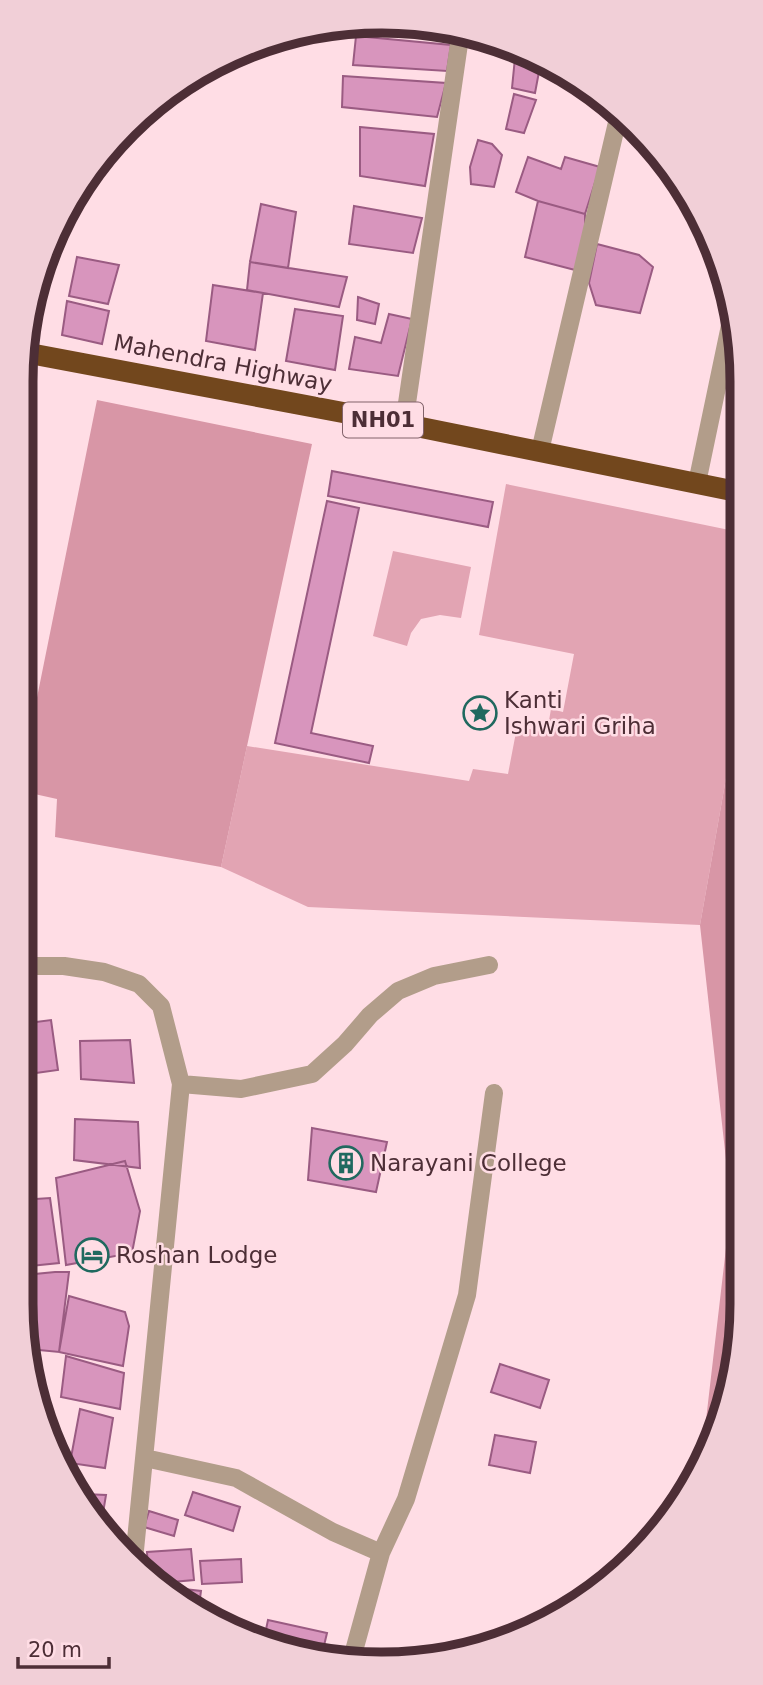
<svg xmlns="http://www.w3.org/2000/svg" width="763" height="1685" font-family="'DejaVu Sans',sans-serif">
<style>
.green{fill:#e2a4b3}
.forest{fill:#d896a6}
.building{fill:#d895bd;stroke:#9a5b82;stroke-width:2}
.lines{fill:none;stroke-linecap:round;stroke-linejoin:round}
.minor{stroke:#b29d8a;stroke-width:18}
.highway{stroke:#72471d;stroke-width:21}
.labels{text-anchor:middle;stroke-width:5;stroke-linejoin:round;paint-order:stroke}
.shield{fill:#ffdde5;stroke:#82626a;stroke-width:2}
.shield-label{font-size:21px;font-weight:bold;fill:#4d2e36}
.street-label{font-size:23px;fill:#4d2e36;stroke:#ffdde5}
.poi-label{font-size:23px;fill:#4d2e36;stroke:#ffdde5;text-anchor:start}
.rim{fill:none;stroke:#4d2e36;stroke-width:9}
</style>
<rect width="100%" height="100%" fill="#ffdde5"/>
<path class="green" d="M506 484 739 532 740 699 700 925 308 907 221 867 247 746 469 781 473 769 508 774 517 727 547 732 551 709 563 712 574 654 479 635Z
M393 551 471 567 461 618 440 615 421 619 411 633 407 646 373 636Z"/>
<path class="forest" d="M97 400 312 444 221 867 55 837 57 799 21 791V777Z
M740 699 742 1304 715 1441 701 1463 731 1205 700 925Z"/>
<path class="building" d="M356 36 451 45 447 71 353 65Z
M516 48 541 61 535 93 512 88Z
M343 76 446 83 437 117 342 107Z
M514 94 536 100 524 133 506 129Z
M360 127 434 134 425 186 360 176Z
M478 140 492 144 502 155 494 187 471 184 470 167Z
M528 157 561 169 565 157 600 167 585 214 538 201 516 192Z
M682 187 699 216H691L680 200Z
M538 201 585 214V229L575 270 525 257Z
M261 204 296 212 288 268 250 262Z
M354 206 422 218 413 253 349 244Z
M597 244 639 255 653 267 640 313 596 305 589 283Z
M77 257 119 265 108 304 69 296Z
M250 262 347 277 339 307 247 290Z
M213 285 263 293 255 350 206 341Z
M358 297 379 304 375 324 357 320Z
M67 301 109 311 102 344 62 335Z
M295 309 343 316 335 370 286 361Z
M389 314 412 319 398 376 349 369 355 337 381 343Z
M332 471 493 502 488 527 328 496Z
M327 501 359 508 311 733 373 746 369 763 275 743Z
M51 1020 58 1070 21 1075V1024Z
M130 1040 134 1083 81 1079 80 1041Z
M75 1119 138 1122 140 1168 74 1160Z
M312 1128 387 1142 376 1192 308 1180Z
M125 1161 140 1211 132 1253 66 1265 56 1178Z
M50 1198 59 1263 21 1267V1200Z
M55 1272H69L59 1352 29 1349 21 1306H29L25 1275Z
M69 1296 125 1312 129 1326 123 1366 59 1352Z
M66 1356 124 1373 120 1409 61 1397Z
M500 1364 549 1380 540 1408 491 1392Z
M80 1409 113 1418 105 1468 70 1463Z
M495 1435 536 1442 530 1473 489 1465Z
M193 1492 240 1507 233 1531 185 1515Z
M83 1494 106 1495 101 1525Z
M149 1511 178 1520 174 1536 144 1527Z
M191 1549 194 1580 161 1583 148 1572 147 1552Z
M241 1559 242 1582 202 1584 200 1561Z
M166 1587 201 1591 198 1613Z
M268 1620 327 1633 322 1654 277 1644 264 1639Z"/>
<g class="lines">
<path class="minor" d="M404 424 460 37
M540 451 619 114
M697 483 733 311
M21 966H64L104 972 139 984 161 1006 181 1084 134 1560
M181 1084 241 1089 312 1074 345 1044 370 1015 398 991 434 976 489 965
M145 1458 236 1478 333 1532 381 1553
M352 1658 381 1553 406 1499 467 1295 494 1093"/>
<path class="highway" d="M27 353 404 424 739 492"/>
</g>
<defs>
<symbol id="sight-ring" viewBox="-11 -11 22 22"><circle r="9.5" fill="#ffdde5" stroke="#20695f" stroke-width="1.5"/><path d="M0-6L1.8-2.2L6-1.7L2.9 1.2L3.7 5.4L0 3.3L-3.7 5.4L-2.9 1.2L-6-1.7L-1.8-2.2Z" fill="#20695f"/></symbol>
<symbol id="building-ring" viewBox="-11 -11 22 22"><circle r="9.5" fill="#ffdde5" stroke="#20695f" stroke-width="1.5"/><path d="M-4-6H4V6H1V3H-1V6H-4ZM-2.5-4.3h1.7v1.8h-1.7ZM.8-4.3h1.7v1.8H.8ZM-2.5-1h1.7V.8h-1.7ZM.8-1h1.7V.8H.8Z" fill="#20695f"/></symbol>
<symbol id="hotel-ring" viewBox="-11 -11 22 22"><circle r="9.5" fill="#ffdde5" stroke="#20695f" stroke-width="1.5"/><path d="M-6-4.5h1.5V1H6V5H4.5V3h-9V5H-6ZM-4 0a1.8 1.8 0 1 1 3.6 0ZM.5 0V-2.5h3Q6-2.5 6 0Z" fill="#20695f"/></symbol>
</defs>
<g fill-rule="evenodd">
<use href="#sight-ring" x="461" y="694" width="38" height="38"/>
<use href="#building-ring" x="327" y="1144" width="38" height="38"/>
<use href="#hotel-ring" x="73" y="1236" width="38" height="38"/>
</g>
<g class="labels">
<rect class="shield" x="343" y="402.5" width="80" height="35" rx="5"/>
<g class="shield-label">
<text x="383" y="427">NH01</text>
</g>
<g class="street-label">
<text transform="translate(223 363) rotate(11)" y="8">Mahendra Highway</text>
</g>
<g class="poi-label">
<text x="504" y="708">Kanti<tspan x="504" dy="26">Ishwari Griha</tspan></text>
<text x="370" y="1171">Narayani College</text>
<text x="116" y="1263">Roshan Lodge</text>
</g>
</g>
<path d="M0 0H763V1685H0ZM381 33H382A348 348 0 0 1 730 381V1304A348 348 0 0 1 382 1652H381A348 348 0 0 1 33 1304V381A348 348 0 0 1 381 33Z" fill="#f1cfd7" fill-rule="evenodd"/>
<path class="rim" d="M381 33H382A348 348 0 0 1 730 381V1304A348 348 0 0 1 382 1652H381A348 348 0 0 1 33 1304V381A348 348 0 0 1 381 33Z"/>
<path d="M18 1657v10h91v-10" fill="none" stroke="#4d2e36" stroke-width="3.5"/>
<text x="28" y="1657" font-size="21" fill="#4d2e36" stroke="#ffdde5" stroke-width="5" paint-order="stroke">20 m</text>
</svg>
